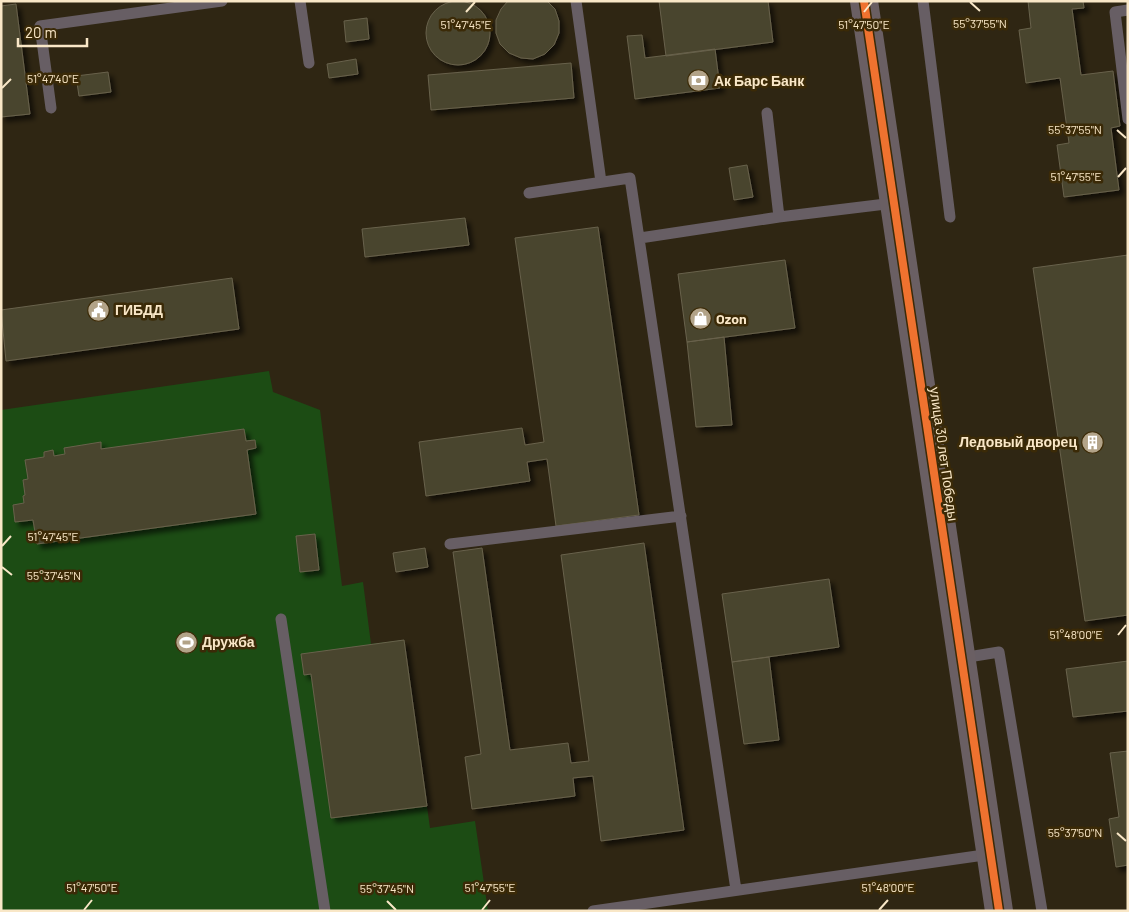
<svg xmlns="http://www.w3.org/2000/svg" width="1129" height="912" font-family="Barlow,sans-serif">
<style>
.green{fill:#1c4c14}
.building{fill:#4a442d;stroke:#68624c;filter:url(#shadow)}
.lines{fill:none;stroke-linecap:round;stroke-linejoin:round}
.lane{stroke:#675e64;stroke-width:11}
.secondary{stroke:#6a5f63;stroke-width:28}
.cycleway-casing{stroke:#3b2a07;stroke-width:11}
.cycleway{stroke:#ef722f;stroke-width:8}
.ticks{fill:none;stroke:#f9e7c7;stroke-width:2}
.labels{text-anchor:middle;stroke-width:5;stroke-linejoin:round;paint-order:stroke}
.poi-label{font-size:14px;font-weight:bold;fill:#f9e7c7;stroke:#3b2a07;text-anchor:start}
.street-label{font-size:14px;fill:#f9e7c7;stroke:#3b2a07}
.ticks-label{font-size:12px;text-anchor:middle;fill:#f9e7c7;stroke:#3b2a07;stroke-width:5;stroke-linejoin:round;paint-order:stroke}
</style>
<defs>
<filter id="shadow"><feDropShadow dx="4.5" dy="4.5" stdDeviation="2.5" flood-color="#0009"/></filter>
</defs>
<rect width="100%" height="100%" fill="#2f2613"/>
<path class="green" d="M269 371 273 392 320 410 342 586 363 582 371 644 404 640 430 828 475 821 488 911H1V410Z"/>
<path class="building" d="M426 33a32 32 0 1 1 64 0a32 32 0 1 1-64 0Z
M508 1H547L555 9 559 21V33L554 45 545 54 533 59 521 58 509 53 500 44 496 33V20L501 9Z
M659 1H768L773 42 666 56Z
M1028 1H1083L1084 8 1072 9 1081 75 1113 71 1120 126 1111 128 1119 190 1064 197 1057 145 1069 143 1060 78 1026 83 1019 30 1031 28Z
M16 4 30 114 1 117V6Z
M367 18 369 39 346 42 344 21Z
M642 35 645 58 715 49 720 88 635 99 627 36Z
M356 59 358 74 329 78 327 64Z
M571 63 574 98 431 110 428 75Z
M108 72 111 92 79 96 76 76Z
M747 165 753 197 734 200 729 168Z
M465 218 469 245 365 257 362 229Z
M598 227 639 515 556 526 547 459 527 462 530 481 426 496 419 442 522 428 525 445 544 442 515 238Z
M1128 255V615L1085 621 1033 268Z
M785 260 795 328 687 342 678 274Z
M232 278 239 329 6 361 1 310Z
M724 337 732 425 696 427 687 342Z
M244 429 246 441 255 440 256 448 247 450 256 514 37 544 33 520 15 522 13 505 24 503 23 496 25 495 23 480 28 479 25 460 44 457V452L53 450 54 456 65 454 64 448 101 442V449Z
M315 534 319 570 300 572 296 536Z
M644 543 684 830 601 841 593 776 573 778 575 796 472 809 465 757 481 754 453 552 482 548 510 750 568 743 571 763 589 761 561 555Z
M425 548 428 567 396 572 393 553Z
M829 579 839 647 732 662 722 594Z
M404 640 427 806 331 818 311 674 304 675 301 654Z
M769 657 779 740 744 744 732 662Z
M1128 661V711L1073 717 1066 669Z
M1128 751V865L1116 867 1109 819 1119 817 1110 753Z"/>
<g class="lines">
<path class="lane" d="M300 1 309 63
M576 1 601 182
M923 1 950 217
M1128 10 1115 12 1128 119
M51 108 40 26 222 1
M767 113 779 217
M529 193 630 178 736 890
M640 238 779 217 894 203
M450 544 681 516
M281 619 325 911
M962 658 999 652 1042 911
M593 911 991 854"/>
<path class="secondary" d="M864 1 999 911"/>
<defs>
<path id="cycleway" d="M864 1 999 911"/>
</defs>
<use href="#cycleway" class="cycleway-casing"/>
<use href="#cycleway" class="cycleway"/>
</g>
<path class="ticks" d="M970 2 980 11M466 12 475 2M864 12 872 2M2 88 11 79M1117 130 1126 138M1118 177 1126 168M2 546 11 536M2 567 12 575M1118 635 1126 625M1117 833 1126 841M387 901 396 910M84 910 92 900M482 910 490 900M879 910 888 900"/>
<defs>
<symbol id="bank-disc" viewBox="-11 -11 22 22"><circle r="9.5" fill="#b2a388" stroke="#3b2a07"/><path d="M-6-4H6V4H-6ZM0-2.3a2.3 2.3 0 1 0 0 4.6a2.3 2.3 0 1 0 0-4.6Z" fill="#fff"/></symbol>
<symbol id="civic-disc" viewBox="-11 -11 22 22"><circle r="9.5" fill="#b2a388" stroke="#3b2a07"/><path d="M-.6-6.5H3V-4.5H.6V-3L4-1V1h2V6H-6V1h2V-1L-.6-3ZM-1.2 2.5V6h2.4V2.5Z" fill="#fff"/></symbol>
<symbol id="shop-disc" viewBox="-11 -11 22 22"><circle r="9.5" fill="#b2a388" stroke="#3b2a07"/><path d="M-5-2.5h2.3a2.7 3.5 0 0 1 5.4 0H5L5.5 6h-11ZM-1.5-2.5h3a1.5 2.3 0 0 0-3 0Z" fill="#fff"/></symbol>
<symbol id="building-disc" viewBox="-11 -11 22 22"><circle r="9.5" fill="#b2a388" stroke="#3b2a07"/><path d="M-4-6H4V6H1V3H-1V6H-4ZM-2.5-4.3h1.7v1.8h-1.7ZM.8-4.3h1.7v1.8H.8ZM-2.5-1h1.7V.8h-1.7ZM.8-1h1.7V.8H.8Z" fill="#fff"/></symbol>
<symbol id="stadium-disc" viewBox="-11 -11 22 22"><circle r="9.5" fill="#b2a388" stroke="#3b2a07"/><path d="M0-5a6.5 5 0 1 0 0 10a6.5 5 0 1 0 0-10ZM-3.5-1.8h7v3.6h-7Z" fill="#fff"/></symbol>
</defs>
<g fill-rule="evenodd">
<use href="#bank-disc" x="686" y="68" width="25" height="25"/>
<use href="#civic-disc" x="86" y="298" width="25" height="25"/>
<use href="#shop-disc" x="688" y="306" width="25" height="25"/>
<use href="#building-disc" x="1080" y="430" width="25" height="25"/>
<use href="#stadium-disc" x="174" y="630" width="25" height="25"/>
</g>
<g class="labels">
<g class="poi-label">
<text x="714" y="86">Ак Барс Банк</text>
<text x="115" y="315">ГИБДД</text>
<text x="716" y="324">Ozon</text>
<text x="1077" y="447" text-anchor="end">Ледовый дворец</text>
<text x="202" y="647">Дружба</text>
</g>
<g class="street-label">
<text transform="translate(944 454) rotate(82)" y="5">улица 30 лет Победы</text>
</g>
</g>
<g class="ticks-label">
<text x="980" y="28">55°37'55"N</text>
<text x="466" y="29">51°47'45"E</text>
<text x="864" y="29">51°47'50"E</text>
<text x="53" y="83">51°47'40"E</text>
<text x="1075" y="134">55°37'55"N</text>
<text x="1076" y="181">51°47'55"E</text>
<text x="53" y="541">51°47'45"E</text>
<text x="54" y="580">55°37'45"N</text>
<text x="1076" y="639">51°48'00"E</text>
<text x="1075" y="837">55°37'50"N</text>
<text x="92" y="892">51°47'50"E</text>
<text x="490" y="892">51°47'55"E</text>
<text x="888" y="892">51°48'00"E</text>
<text x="387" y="893">55°37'45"N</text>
</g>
<rect width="1129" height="912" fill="none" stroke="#f9e7c7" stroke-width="5"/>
<path d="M18 38v8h69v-8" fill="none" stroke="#f9e7c7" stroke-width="2.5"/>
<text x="25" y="38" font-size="15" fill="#f9e7c7" stroke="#3b2a07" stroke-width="4" paint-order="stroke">20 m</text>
</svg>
